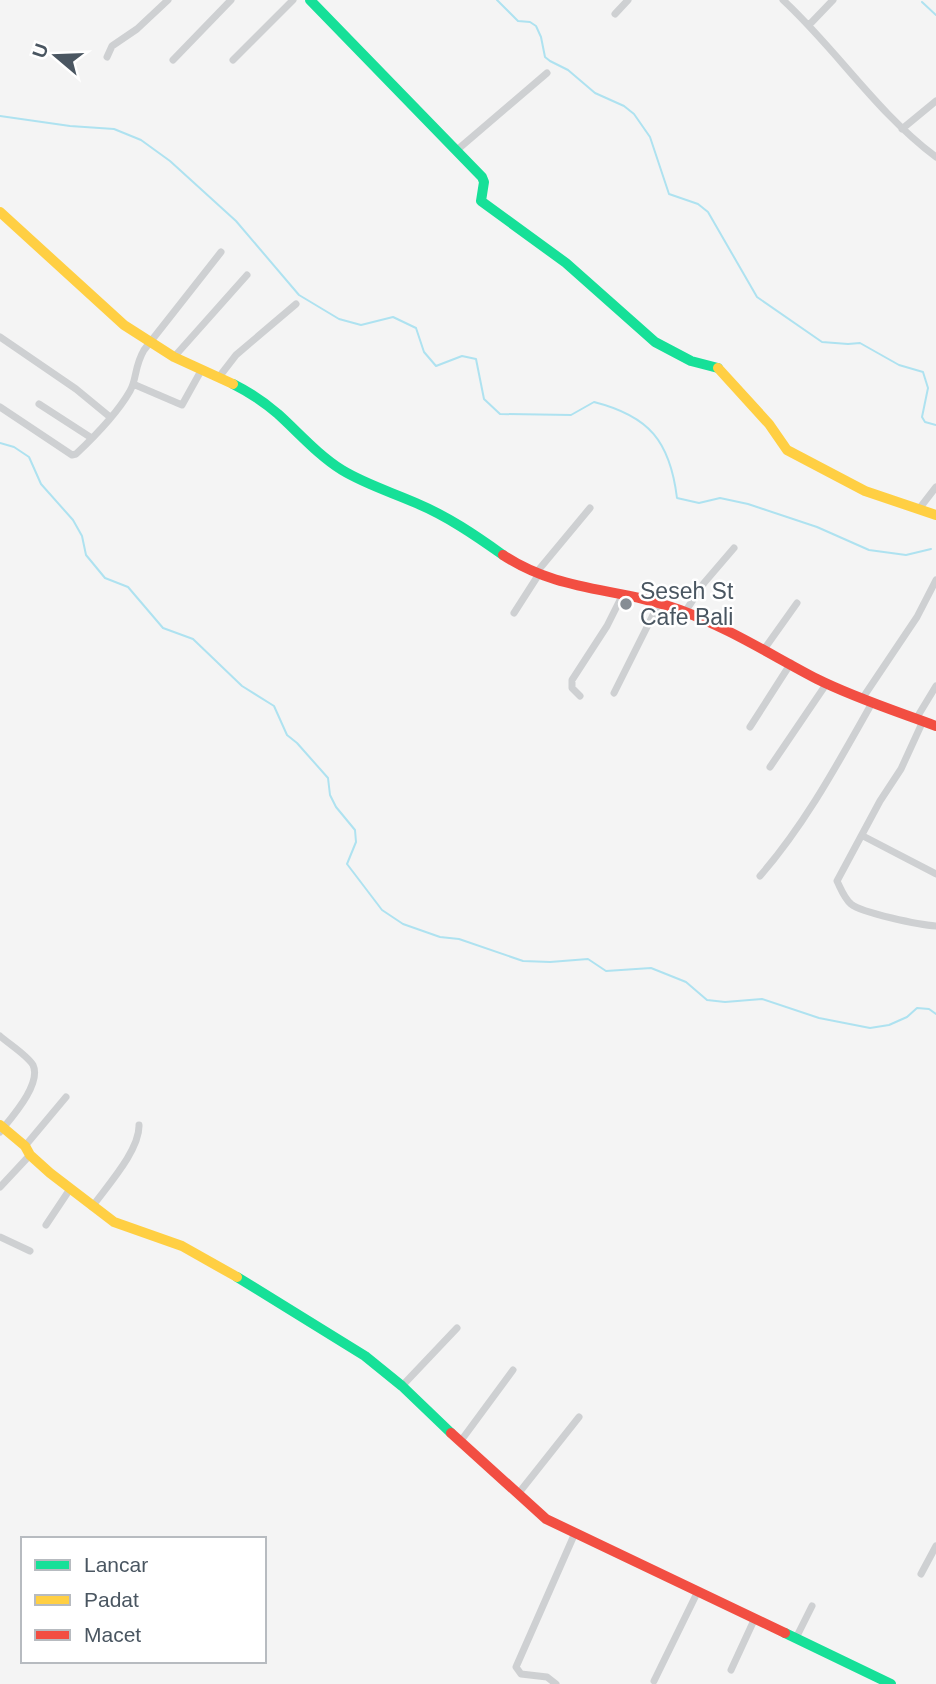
<svg xmlns="http://www.w3.org/2000/svg" width="936" height="1684" font-family="Arial,sans-serif">
<style>
.lines{fill:none;stroke-linecap:round;stroke-linejoin:round}
.stream{stroke:#aee2f0;stroke-width:2}
.street{stroke:#ced0d2;stroke-width:7}
.fast{stroke:#16e098;stroke-width:10}
.slow{stroke:#ffcf43;stroke-width:10}
.jam{stroke:#f24e42;stroke-width:10}
.poi-dot{fill:#868d94;stroke:#fff;stroke-width:2.5}
.labels{text-anchor:middle;stroke-width:5;stroke-linejoin:round;paint-order:stroke}
.poi-label{font-size:23px;fill:#4a5661;stroke:#fff;text-anchor:start}
</style>
<rect width="100%" height="100%" fill="#f4f4f4"/>
<g class="lines">
<path class="stream" d="M497 0 518 21 530 22 536 26 541 37 545 57 550 61 568 70 595 93 624 106 634 114 650 137 669 194 698 204 708 212 757 297 822 342 848 344 860 343 899 365 923 372 928 388 922 417 925 422 936 425
M922 2 936 15
M0 116 70 126 114 129 141 140 170 161 236 221 299 295 339 319 361 325 393 317 416 328 424 352 436 366 462 356 476 359 484 399 500 414 571 415 594 402C649 416 670 441 677 498L699 503 720 498 748 504 817 527 869 550 906 555 931 549
M0 443 14 447 29 457 41 484 73 520 82 536 86 555 105 578 128 587 163 628 193 639 242 686 274 706 287 735 297 743 328 778 330 795 336 807 355 830 356 842 347 864 382 910 403 924 440 937 459 939 523 961 550 962 588 959 606 971 651 968 686 982 707 1000 725 1002 762 999 819 1018 870 1028 889 1025 907 1017 917 1008 929 1009 936 1014"/>
<path class="street" d="M783 0C837 50 877 113 936 157
M615 14 628 0
M809 25 833 0
M107 57 112 46 137 29 168 0
M173 60 231 0
M233 60 293 0
M902 129 936 101
M457 150 547 73
M0 337 76 389 110 417
M174 357 247 275
M219 377 236 355 296 304
M133 384 182 405 202 369
M39 404 90 437
M0 407 72 455 76 454C93 438 118 412 130 391 137 379 134 367 144 350L221 252
M919 509 936 487
M536 573 590 508
M685 612 704 583 734 548
M514 613 539 574
M765 648 797 603
M614 693 659 603
M580 696 572 688V680L607 626 622 596
M862 699 917 617 936 580
M916 719 936 686
M923 721 901 769 880 801 837 881C841 889 844 898 851 904 862 913 920 925 936 926
M750 727 791 663
M770 767 827 683
M863 836 936 874
M760 876C806 823 838 763 872 703
M0 1036C9 1044 27 1055 33 1065 42 1084 11 1118 0 1132
M25 1146 66 1097
M0 1187 30 1155
M92 1207C107 1186 140 1150 139 1125
M46 1225 70 1189
M0 1237 30 1251
M402 1386 457 1328
M460 1442 513 1370
M518 1494 579 1417
M921 1574 936 1546
M796 1638 812 1606
M731 1670 755 1618
M654 1681 698 1591
M556 1684 547 1677 521 1674 516 1667 575 1533"/>
<path class="fast" d="M310 0 482 177 484 182 481 201 566 263 655 342 691 361 718 368
M233 384C249 392 264 402 278 414 299 433 318 455 342 470 365 484 391 492 416 503 447 516 475 535 503 555
M237 1277 365 1356 402 1386 451 1433
M785 1633 891 1684"/>
<path class="slow" d="M0 212 124 325 174 357 233 384
M718 368 769 424 787 450 865 491 936 515
M0 1125 25 1146 30 1155 50 1173 114 1222 182 1246 237 1277"/>
<path class="jam" d="M503 555C560 593 619 587 680 610 729 628 771 655 817 679 855 698 896 711 936 726
M451 1433 546 1519 785 1633"/>
</g>
<circle class="poi-dot" cx="626" cy="604" r="7"/>
<g class="labels">
<g class="poi-label">
<text x="640" y="599">Seseh St<tspan x="640" dy="26">Cafe Bali</tspan></text>
</g>
</g>
<rect x="21" y="1537" width="245" height="126" fill="#ffffff" stroke="#b7bbc0" stroke-width="2"/>
<rect x="35" y="1560" width="35" height="10" fill="#16e098" stroke="#b7bbc0" stroke-width="2"/>
<text x="84" y="1572" font-size="21" fill="#4a5661">Lancar</text>
<rect x="35" y="1595" width="35" height="10" fill="#ffcf43" stroke="#b7bbc0" stroke-width="2"/>
<text x="84" y="1607" font-size="21" fill="#4a5661">Padat</text>
<rect x="35" y="1630" width="35" height="10" fill="#f24e42" stroke="#b7bbc0" stroke-width="2"/>
<text x="84" y="1642" font-size="21" fill="#4a5661">Macet</text>
<g transform="translate(56 56) rotate(289)" stroke="#ffffff" stroke-width="5" paint-order="stroke">
<path d="M0-5L12 26L0 18L-12 26Z" fill="#4a5661"/>
<text y="-10" font-size="19" font-weight="bold" text-anchor="middle" fill="#4a5661">U</text>
</g>
</svg>
